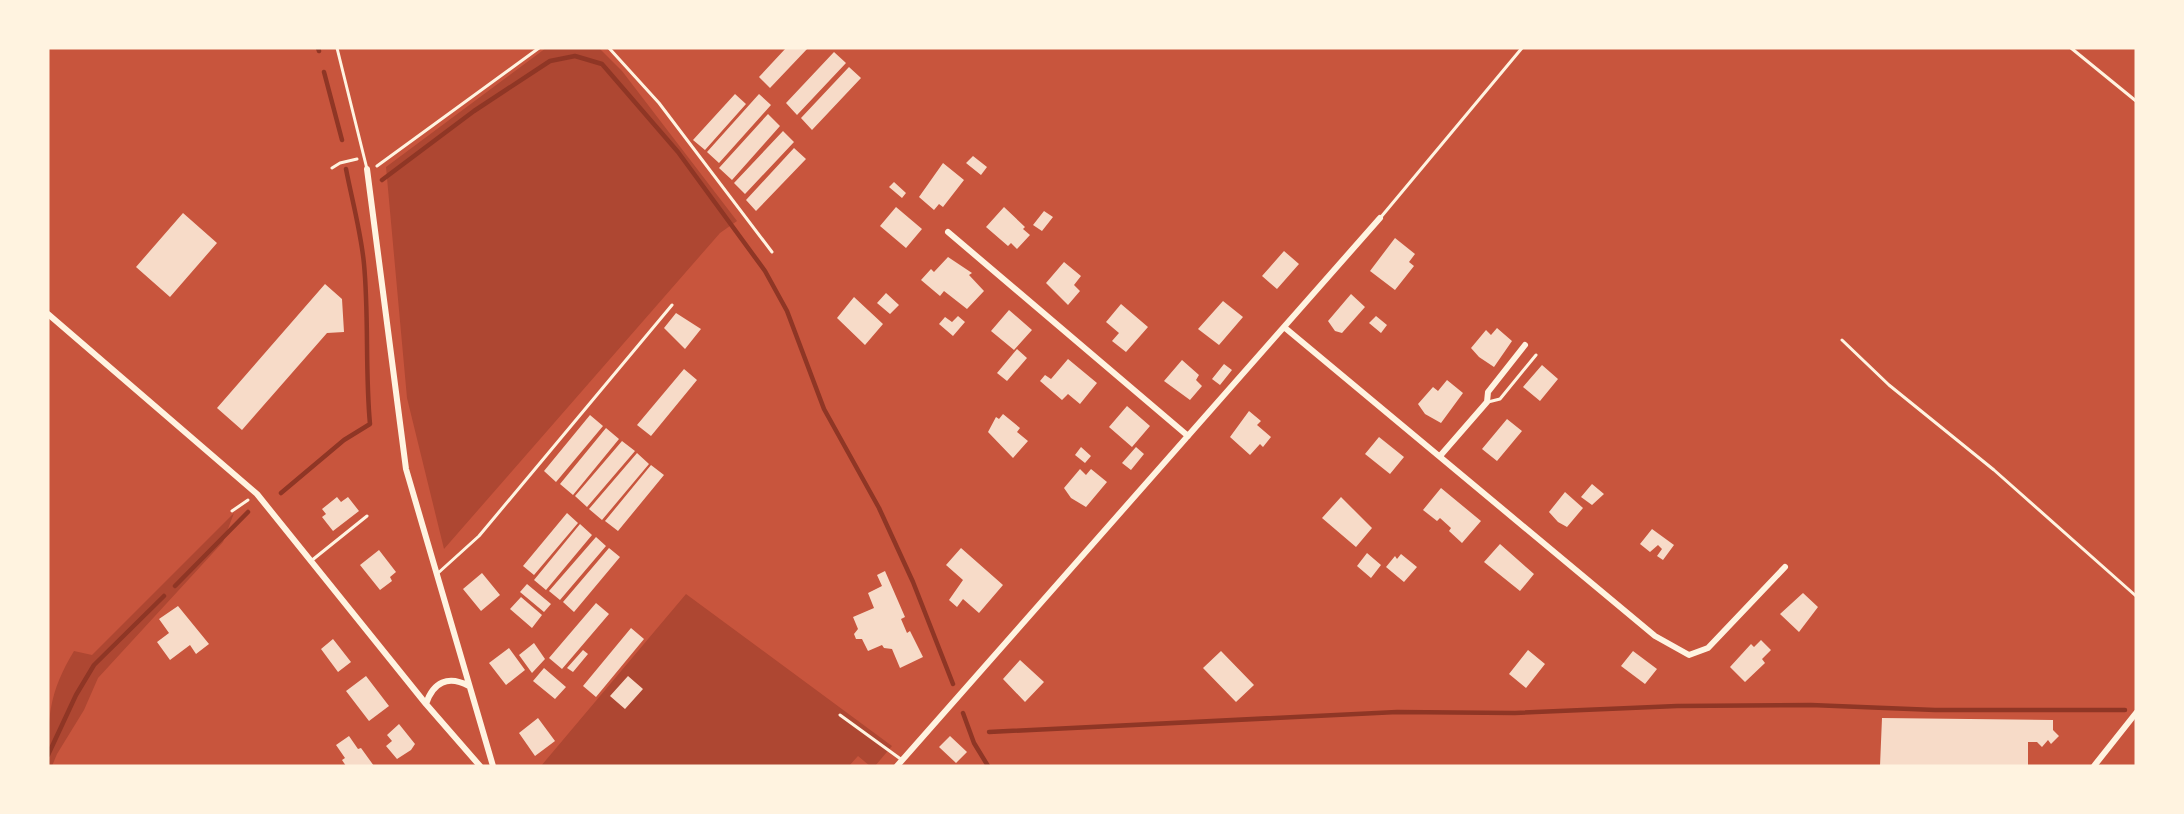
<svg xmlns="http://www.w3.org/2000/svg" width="2184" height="814" font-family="Poppins,sans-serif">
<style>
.green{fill:#ae4732}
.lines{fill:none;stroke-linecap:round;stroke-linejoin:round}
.stream{stroke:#8f3625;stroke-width:4.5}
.building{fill:#f7dbc8}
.path{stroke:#fff3e0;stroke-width:3}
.service{stroke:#fff3e0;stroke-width:3}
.minor{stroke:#fff3e0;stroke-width:6}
</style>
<rect width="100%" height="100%" fill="#c8553d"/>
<path class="green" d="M546 48H599L622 71 737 221 720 233 444 549 407 398 386 167Z
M234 513 223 542 98 678 84 710 57 754 52 766H48C48 718 48 694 74 651L92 655Z
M686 594 892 746 875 766H870L858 756 849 766H541Z"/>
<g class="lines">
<path class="stream" d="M318 48 319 51
M324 72 342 140
M382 180 474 111 550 61 575 56 602 64 678 152 765 271 787 311 824 409 879 508 913 582 953 684
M281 493 344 440 370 424C365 371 369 317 364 264 361 232 352 200 346 169
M175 586 248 512
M963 713 974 743 988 766
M989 732 1397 712 1515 713 1677 706 1811 705 1935 710H2125
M48 755 76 695 94 665 164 596"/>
</g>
<path class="building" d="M786 48H808L770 88 759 77Z
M834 52 846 63 797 115 786 103Z
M849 67 861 78 812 130 801 118Z
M735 94 746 104 705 150 693 140Z
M759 94 771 105 719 163 707 152Z
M768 114 780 126 732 180 719 168Z
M783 131 794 142 745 194 734 183Z
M794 148 806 159 756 211 746 200Z
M973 156 987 167 981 175 966 163Z
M943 163 964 180 943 207 939 204 934 210 919 197Z
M894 182 906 193 902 198 889 187Z
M896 207 922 229 906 248 880 226Z
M1004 207 1025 227 1023 229 1030 235 1017 249 1011 243 1008 246 986 227Z
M1044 211 1053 217 1042 231 1033 225Z
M183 213 217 243 170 297 136 267Z
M1395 238 1415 254 1409 262 1414 266 1395 290 1370 271Z
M1284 251 1299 264 1277 289 1262 276Z
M948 257 972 273 969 275 984 291 967 309 944 291 940 296 921 280 931 269 934 272Z
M1064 262 1081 276 1074 285 1080 291 1068 305 1046 283Z
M325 284 342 299 344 332 327 333 242 430 217 408Z
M886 293 899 305 890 314 877 303Z
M1351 294 1365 307 1342 333 1335 331 1328 321Z
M854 297 883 324 865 345 837 318Z
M1223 301 1243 317 1219 345 1198 329Z
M1121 304 1148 327 1126 352 1112 341 1119 333 1106 322Z
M1009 310 1032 330 1014 350 991 331Z
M676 313 701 329 685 349 664 328Z
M958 316 965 322 953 336 939 324 945 317 952 322Z
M1376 316 1387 325 1381 333 1369 323Z
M1497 328 1512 341 1494 367 1479 357 1471 348 1486 330 1491 335Z
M1017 349 1027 358 1007 381 997 373Z
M1068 359 1097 383 1080 404 1068 394 1062 400 1040 381 1045 375 1051 379Z
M1182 360 1199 375 1196 380 1202 386 1190 400 1164 381Z
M1224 364 1232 370 1220 385 1212 379Z
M1542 365 1558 379 1540 401 1523 387Z
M684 369 697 380 651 436 637 425Z
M1447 380 1463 393 1441 423 1425 414 1418 404 1433 387 1438 391Z
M1127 406 1150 426 1132 447 1109 427Z
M1249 411 1261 421 1257 425 1271 437 1263 447 1260 444 1250 455 1230 437Z
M1003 414 1020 428 1017 432 1028 441 1013 458 988 432 996 417 999 419Z
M590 415 603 426 556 482 544 471Z
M1507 419 1522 431 1497 461 1482 449Z
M606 428 619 439 573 495 560 484Z
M1379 437 1404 457 1390 474 1365 454Z
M622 441 635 451 587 507 575 496Z
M1081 447 1091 456 1085 463 1075 455Z
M1136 447 1144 454 1131 470 1122 463Z
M637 453 649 464 602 520 589 509Z
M651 465 664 475 618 531 605 521Z
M1080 469 1086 475 1091 469 1107 482 1086 507 1071 498 1064 488Z
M1592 484 1604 494 1592 505 1581 497Z
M1441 488 1481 521 1462 543 1449 531 1451 528 1440 518 1437 521 1423 510Z
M1565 492 1583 508 1567 527 1558 522 1549 512Z
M337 497 341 502 348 497 359 511 333 531 322 517 326 514 322 509Z
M1341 497 1372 528 1356 547 1322 518Z
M567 513 578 523 534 575 523 566Z
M580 524 592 535 546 590 534 580Z
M1652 529 1674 545 1663 560 1657 556 1662 549 1658 545 1650 552 1640 544Z
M596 537 606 546 560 600 549 591Z
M1500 544 1534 574 1520 591 1484 562Z
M609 548 620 557 574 612 563 602Z
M961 548 1003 585 979 613 963 599 957 607 949 600 963 580 946 565Z
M379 550 396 572 390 577 392 581 380 590 360 565Z
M1367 553 1381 565 1371 578 1357 566Z
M1401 554 1417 567 1404 582 1386 567 1395 556 1397 559Z
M885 571 905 617 901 619 907 633 910 631 923 657 900 668 892 649 884 648 882 645 868 651 862 639H856L854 634 858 629 853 617 874 608 868 593 882 586 877 575Z
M482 573 500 595 481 611 463 589Z
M527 584 551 604 544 612 520 592Z
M1803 593 1818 607 1799 632 1780 614Z
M521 597 542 615 532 628 510 609Z
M596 603 609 614 562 669 549 658Z
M178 606 209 644 196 654 190 645 170 660 157 642 169 633 159 619Z
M631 628 644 639 596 697 583 686Z
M333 639 351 662 338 672 321 649Z
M1761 640 1771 650 1762 659 1765 663 1745 682 1730 667 1751 644 1754 647Z
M534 643 545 659 532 673 519 655Z
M509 648 525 670 506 685 489 663Z
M583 650 588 654 573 672 567 668Z
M1528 650 1545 664 1526 688 1509 674Z
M1221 651 1254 685 1236 702 1203 668Z
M1633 651 1657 669 1645 684 1621 666Z
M1020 660 1044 682 1025 702 1003 679Z
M544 668 566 687 555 699 533 681Z
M366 676 389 706 369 721 346 691Z
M628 676 643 689 625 709 610 696Z
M538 718 555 741 535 756 519 733Z
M1882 718 2053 720V730L2059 736 2051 744 2048 740 2042 747 2037 742H2028V766H1880Z
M399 724 415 744 411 750 397 759 386 746 392 741 387 735Z
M349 736 358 749 361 748 374 766H346L342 760 345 758 336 745Z
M950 736 967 752 956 763 939 747Z"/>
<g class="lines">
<path class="path" d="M609 48 659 103 772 252
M2071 48 2136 101
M377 166 539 48
M332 168 340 163 357 159
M1842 340 1889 385 1994 470 2136 596
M232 511 248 500"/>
<path class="service" d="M337 48 367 169
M1381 217 1522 48
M1488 402 1500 399 1536 355
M311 561 367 516
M437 574 479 536 672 305
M840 715 902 760"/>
<path class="minor" d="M367 169 406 469 493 766
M948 232 1188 436
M48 314 257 494 426 704 480 766
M1284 327 1655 636 1689 655 1708 648 1785 567
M1440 456 1487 402 1488 392 1525 345
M426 704C433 682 448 675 469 686
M897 766 1380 218
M2094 766 2136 713"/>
</g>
<rect width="2184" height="814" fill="none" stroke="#fff3e0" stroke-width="99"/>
</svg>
